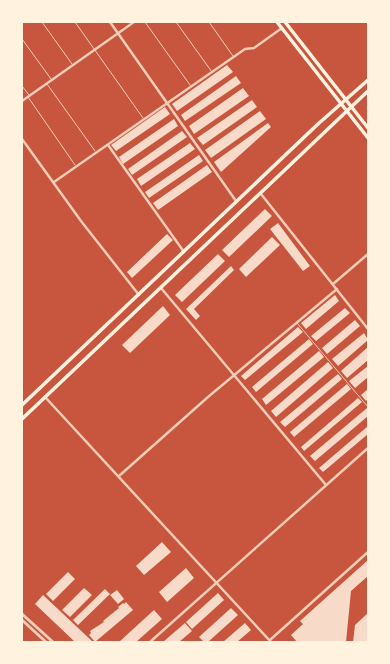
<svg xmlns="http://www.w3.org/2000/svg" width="390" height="664" font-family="Raleway,sans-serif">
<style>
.building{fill:#f7dbc8}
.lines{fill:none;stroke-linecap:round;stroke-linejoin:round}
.service{stroke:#f1ccb7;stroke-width:1}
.minor{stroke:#f1ccb7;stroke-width:2.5}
.tertiary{stroke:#f1ccb7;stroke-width:3}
.secondary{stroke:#fff3e0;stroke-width:3.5}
</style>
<rect width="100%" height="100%" fill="#c8553d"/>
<path class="building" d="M227 65 233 72 177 111 172 104Z
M236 76 241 83 185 121 181 115Z
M243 88 249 96 194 134 189 126Z
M252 100 257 107 203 145 197 138Z
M165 107 170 114 116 151 111 145Z
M260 111 266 119 211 158 205 150Z
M174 119 178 126 123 164 119 157Z
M268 123 271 127 221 172 214 162Z
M182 131 187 137 132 175 128 169Z
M190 143 195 149 141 186 137 179Z
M199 155 203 161 149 198 145 192Z
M207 165 212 172 158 210 153 203Z
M265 209 272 216 229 257 222 250Z
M278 223 310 266 303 271 270 229Z
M167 234 173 240 132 278 127 272Z
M272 237 280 245 246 277 239 269Z
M218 254 225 261 182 302 175 295Z
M231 266 234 270 194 309 200 316 196 320 186 309Z
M335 295 339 301 306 329 301 323Z
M163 306 170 315 130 353 122 345Z
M345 308 350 313 316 341 311 336Z
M355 320 360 326 327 354 322 348Z
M298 327 303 332 245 380 241 376Z
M364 333 368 340 338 366 332 359Z
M309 339 313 344 256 392 252 387Z
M368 347V360L347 378 341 371Z
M319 351 324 357 266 405 262 399Z
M328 362 333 368 276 417 271 411Z
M368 366V377L355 388 349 381Z
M338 374 342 379 285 427 280 422Z
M347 384 351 389 294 437 290 432Z
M368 389V399L366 401 361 395Z
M358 398 362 402 304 451 301 447Z
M367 408 368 416 315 461 310 456Z
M368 426V434L323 472 319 468Z
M162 542 171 552 144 575 136 566Z
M368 560V576L351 591 346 642H297L291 635 303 624 300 621Z
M186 568 194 578 167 602 159 592Z
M68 572 75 579 53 601 46 594Z
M84 588 92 595 70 617 62 610Z
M105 589 110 594 78 625 73 620Z
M117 590 124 599 118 604 110 595Z
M218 593 224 600 192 629 186 622Z
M43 595 93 642H75L35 604Z
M126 602 133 610 95 642 89 635 91 633 90 631 104 622 103 621 119 608 118 607 123 603 124 604Z
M231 608 238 615 208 642H204L199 637Z
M154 610 162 619 136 642H119Z
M368 613V642H353L355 625Z
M185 623 192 631 179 642H163Z
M245 623 251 630 237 642H223Z"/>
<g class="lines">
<path class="service" d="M42 22 72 64
M75 22 143 118
M145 22 190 85
M176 22 212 72
M209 22 233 56
M22 39 51 79
M47 84 95 151
M22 86 29 95
M28 97 75 165
M297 323 368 407"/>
<path class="minor" d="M110 22 236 201
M22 101 134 22
M22 139 81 221 139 295
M108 145 184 252
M54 182 245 49 254 48 282 28
M261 194 368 329
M333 284 368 254
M161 288 326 485
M45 397 271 642
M119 476 208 397 337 289
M270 640 368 552
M150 642 368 448"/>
<path class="tertiary" d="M22 614 53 642
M22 620 46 642"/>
<path class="secondary" d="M277 22 368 138
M285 22 368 128
M22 405 318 124 368 80
M22 419 368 91"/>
</g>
<rect width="390" height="664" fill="none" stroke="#fff3e0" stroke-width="46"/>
</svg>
